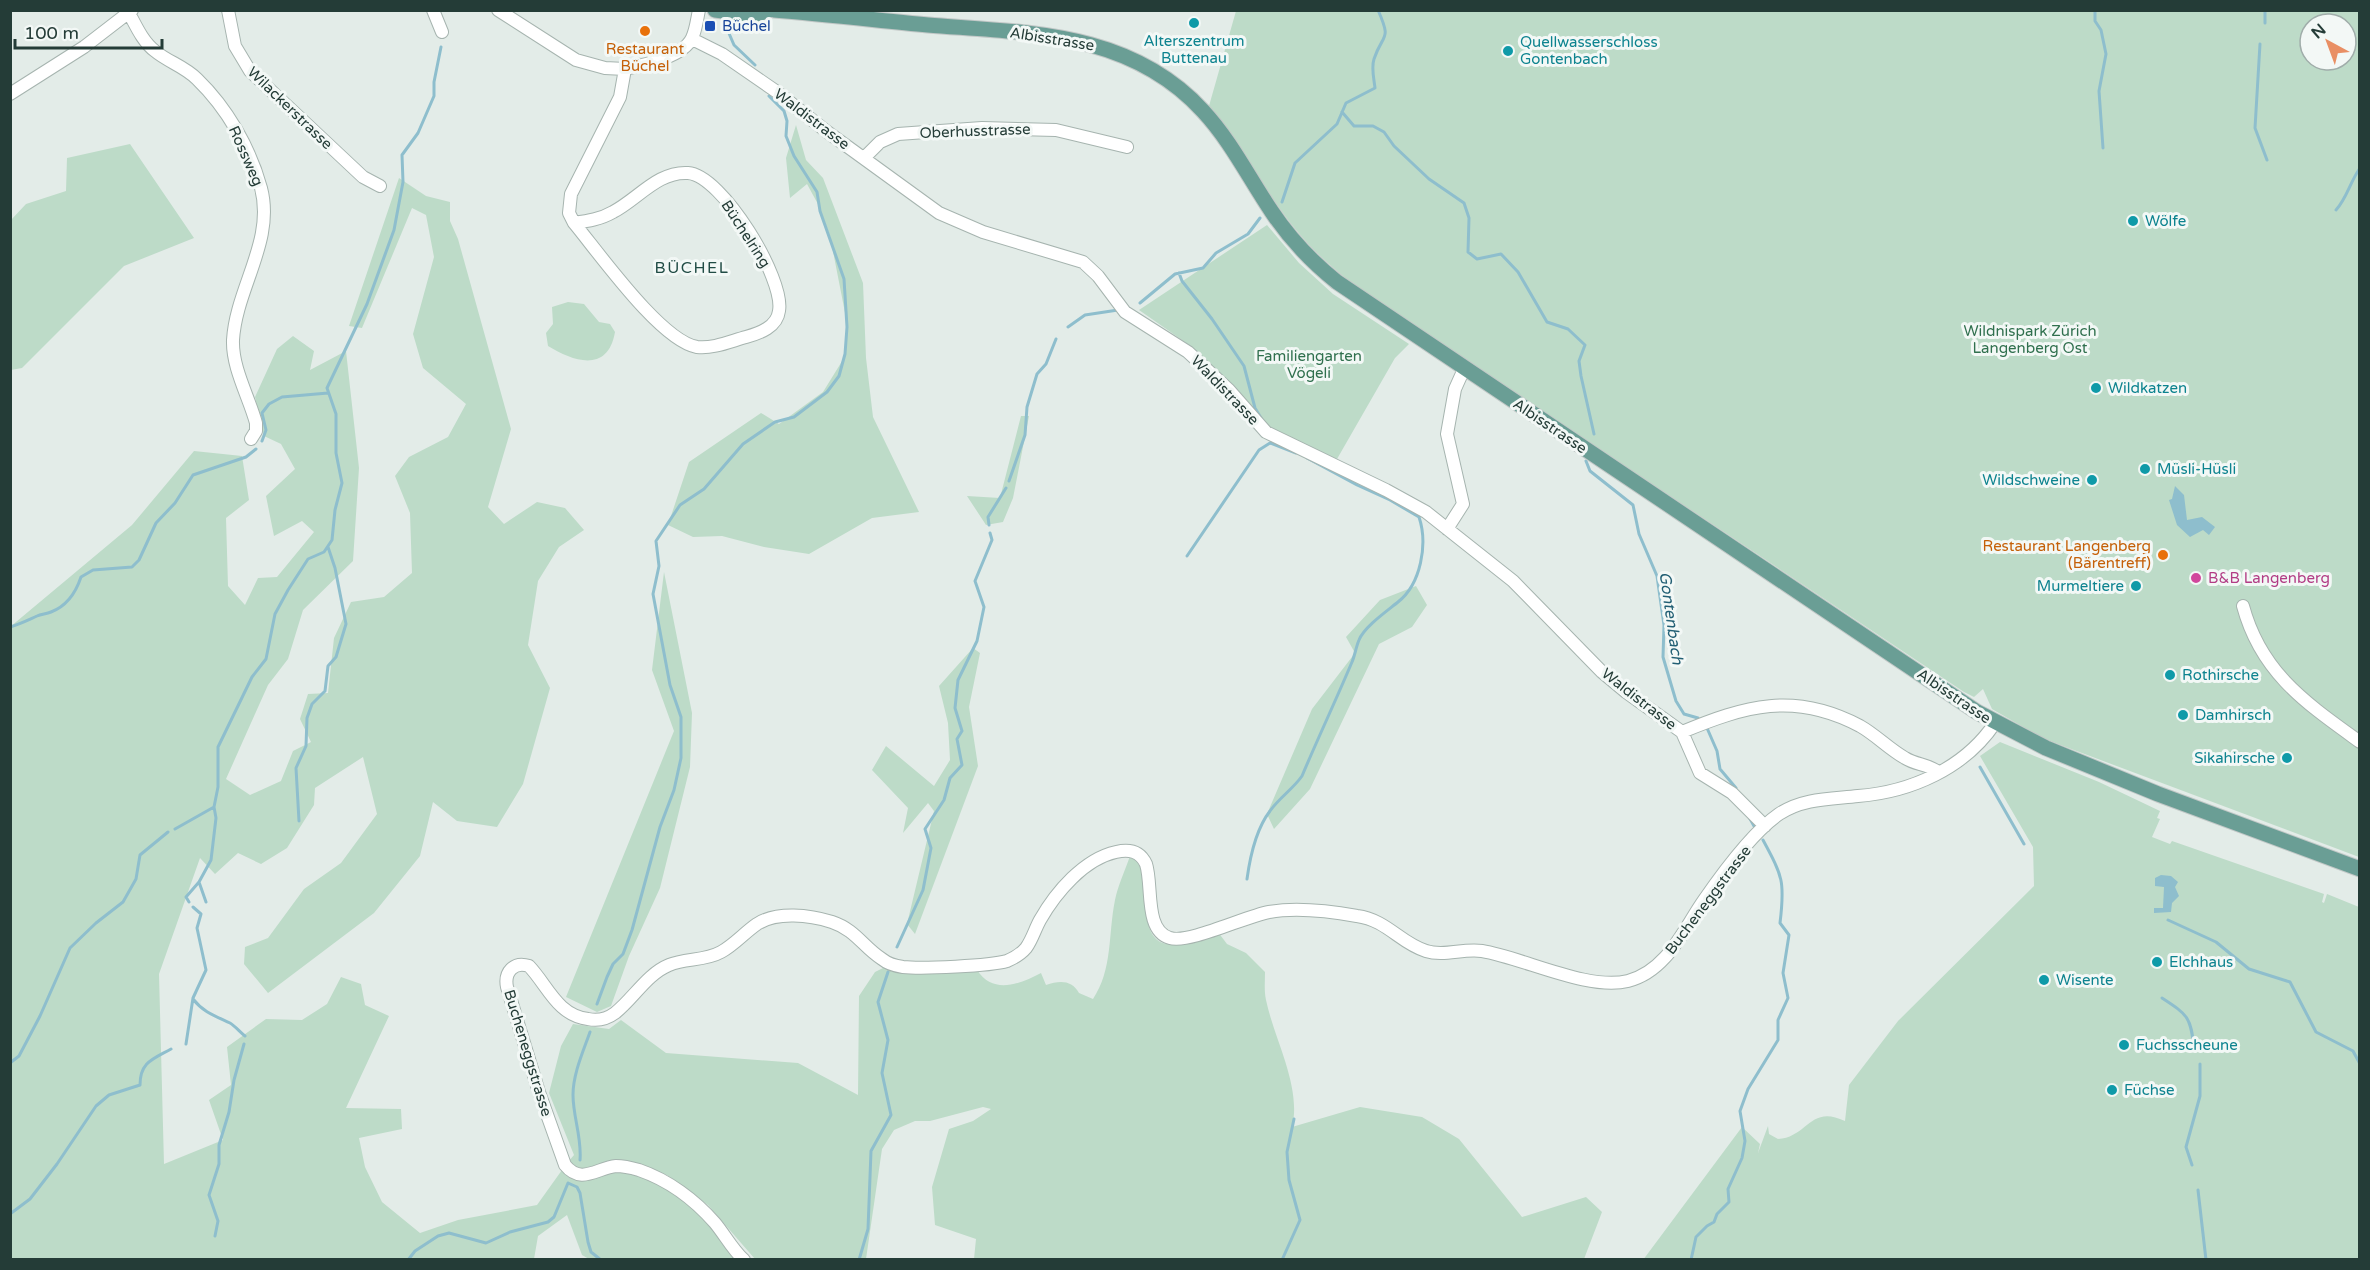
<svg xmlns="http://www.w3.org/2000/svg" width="2370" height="1270" font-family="'Varela Round',sans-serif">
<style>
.green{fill:#bddbc8;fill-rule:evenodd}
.water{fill:#8ebecd}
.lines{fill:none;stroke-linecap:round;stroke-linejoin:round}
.stream{stroke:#8ebecd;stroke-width:3}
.minor-casing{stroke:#a6b4af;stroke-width:14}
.major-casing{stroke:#c2c8c7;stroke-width:17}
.minor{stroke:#fff;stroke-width:12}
.major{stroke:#6a9e95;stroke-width:15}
.culture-dot{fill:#0f9aa8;stroke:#f3f8f6;stroke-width:2}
.transit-dot{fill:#1a4fb4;stroke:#f3f8f6;stroke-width:2}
.food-dot{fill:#e8710a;stroke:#f3f8f6;stroke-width:2}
.hotel-dot{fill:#d1479c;stroke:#f3f8f6;stroke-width:2}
.labels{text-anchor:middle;stroke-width:6;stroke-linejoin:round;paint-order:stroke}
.transit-label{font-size:15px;fill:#164399;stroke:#f3f8f6;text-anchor:start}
.street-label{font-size:15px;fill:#243c37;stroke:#f3f8f6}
.culture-label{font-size:15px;fill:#0d838f;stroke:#f3f8f6;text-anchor:start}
.food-label{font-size:15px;fill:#c56008;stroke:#f3f8f6}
.park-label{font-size:15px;fill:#30704e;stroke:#f3f8f6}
.hotel-label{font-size:15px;fill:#b23c85;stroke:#f3f8f6;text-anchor:start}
.neighbourhood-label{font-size:16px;letter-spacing:1.5px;fill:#214c45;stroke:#f3f8f6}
.water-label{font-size:16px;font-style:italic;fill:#225f74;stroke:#f3f8f6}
</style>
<rect width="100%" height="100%" fill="#e3ece8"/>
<path class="green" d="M1236 11H2359V857L2042 738 1992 709 1983 689 1974 697 1964 692 1355 286C1334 269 1314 252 1297 231 1264 192 1243 144 1209 106ZM2310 24H2346V60H2310Z
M796 125 806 160 823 178 863 283 866 358 873 417 919 512 872 518 809 554 764 547 722 536 693 537 668 525 689 462 761 413 779 424 823 392 844 358 848 328 830 236 819 206 807 184 790 198 786 158Z
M130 144 194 238 124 266 22 368 11 370V220L26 204 66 191 67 158Z
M399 178 426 196 450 202V221L458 239 511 429 488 507 504 524 537 502 565 508 584 530 559 547 538 581 528 645 550 688 523 784 497 827 457 821 433 802 420 856 374 913 268 993 244 964 245 947 268 938 304 889 341 863 377 814 363 757 315 788 314 805 287 848 261 864 238 853 215 874 200 858 159 974 164 1164 223 1140 209 1100 231 1085 227 1047 266 1019 302 1020 327 1004 341 977 361 984 365 1005 389 1016 346 1108 401 1109 402 1129 359 1138 365 1167 382 1202 420 1233 458 1220 537 1205 562 1170C584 1191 595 1171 618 1170 623 1170 630 1173 636 1175 681 1189 709 1224 738 1259H589L582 1255 567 1215 538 1236 534 1259H11L10 627 132 525 194 451 242 456 249 500 226 518 228 586 245 605 258 578 277 577 314 532 302 521 274 536 266 496 295 469 281 444 264 436 255 397 277 349 293 336 314 351 310 370 346 351 359 468 353 561 303 610 288 659 268 685 226 779 250 795 281 781 293 751 311 742 300 719 308 694 328 693 334 638 351 602 384 597 412 573 410 513 395 476 409 457 448 437 466 404 423 368 413 334 434 257 426 215 412 208 362 328 349 326Z
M1267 225 1299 263 1333 294 1409 344 1395 358 1337 459 1266 427 1192 347 1139 310Z
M568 302 584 304 599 322 610 324 615 332C608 373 574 362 548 346L546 333 553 324 552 307Z
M1021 416H1029L1013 498 1003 522 986 525 967 496 1000 498Z
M664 572 692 713 690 767 660 888 629 956 611 1006 597 1012 566 997 674 731 652 670Z
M1416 586 1427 605 1412 627 1379 644 1310 789 1274 829 1267 814 1312 709 1355 653 1346 637 1380 600Z
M973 648 980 653 969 707 978 766 915 934 907 924 934 811 928 803 903 833 908 808 872 770 886 746 934 786 950 760 948 723 939 686Z
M2000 742 2099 782 2160 811 2157 818 2160 819 2152 837 2170 844 2172 841 2324 894 2322 902 2324 903 2327 894 2359 907V1259L1643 1260 1742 1127 1760 1144 1758 1153 1768 1126 1769 1134 1778 1139C1808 1137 1810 1104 1845 1121L1849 1085 1898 1021 2034 886 2033 847 1980 756Z
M1130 856C1161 867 1126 950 1177 944 1191 943 1205 936 1218 932L1227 944 1246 953 1265 972C1265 981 1264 991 1266 1000 1274 1039 1302 1087 1292 1127L1360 1107 1422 1117 1459 1139 1522 1217 1586 1197 1602 1212 1584 1259H974L976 1239 935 1225 932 1187 949 1129 973 1121 991 1109 983 1107 930 1121H915L894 1130 882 1149 866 1259H755L708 1205 667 1175 653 1171 580 1170 568 1162 574 1155 549 1093 561 1046 573 1024 609 1029 621 1020 666 1053 798 1063 858 1095 859 996 875 972 887 966 892 972 977 970C993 995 1020 984 1041 973L1046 985C1060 980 1072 980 1079 993L1093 999C1113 969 1108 934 1115 900 1118 885 1125 871 1130 856Z"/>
<path class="water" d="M2175 486 2184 495 2187 520 2202 517 2215 527 2209 535 2203 530 2190 537 2177 525 2169 500 2172 499Z
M2161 875 2171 876 2178 882 2175 887 2179 896 2172 903 2171 912 2154 913V908H2163L2164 887 2155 886V878Z"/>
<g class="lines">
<path class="stream" d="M2095 10V21L2101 30 2106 54 2099 91 2103 148
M2265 23V10
M725 24 734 45 755 65
M2260 44 2255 128 2267 160
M1342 112 1354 126H1373L1384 132 1394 146 1429 179 1464 203 1469 218 1468 252 1477 259 1501 254 1518 272 1547 322 1568 329 1585 345 1579 361 1581 376 1594 434
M1282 202 1295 163 1337 124 1346 103 1375 88C1374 79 1371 68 1374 59 1383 32 1392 42 1378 10
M2336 210C2347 198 2350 182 2360 168
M1179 273 1182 281 1212 319 1244 366 1255 408 1261 418
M1140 303 1175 274 1203 268 1216 253 1248 234 1260 218
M1068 327 1085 315 1118 310
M262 441 266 430 262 413 269 404 282 397 328 393
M1586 461 1590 471 1633 505 1639 534 1657 576 1664 625 1663 657 1676 701 1684 714 1698 718
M1009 481 1025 435 1027 407 1037 374 1046 364 1056 339
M989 525 988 517 1006 488
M1187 556 1259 450 1270 443 1296 453
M10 627C20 624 28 620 37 616 41 614 46 614 51 612 67 606 76 592 81 577L93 570 132 567 139 560 156 523 175 503 193 475 246 457 256 449
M1707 728 1717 751 1720 769 1736 788
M1980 767 2024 844
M1749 817 1754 826
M299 821 296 768 306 746 307 718 312 704 325 691 328 666 336 657 346 624 335 568 328 547
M175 829 214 807 218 787V747L252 677 266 659 275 614 288 590 308 559 324 552 332 540 335 510 342 483 336 453V414L327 388 367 304 394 230 403 182 402 155 418 133 434 96V82L441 47
M1247 879C1250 857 1256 829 1270 811 1279 798 1293 789 1302 776 1318 738 1336 700 1352 662 1355 655 1356 647 1359 640 1364 627 1387 611 1398 602 1421 584 1428 544 1419 517L1390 500 1357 485 1307 458
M199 882 206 902
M189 902 186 897 199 882 211 860 216 818 214 807
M2168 920 2216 942 2249 969 2290 982 2316 1032 2353 1051 2360 1064
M897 947 923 890 931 848 925 829 944 800 950 778 962 765 957 739 962 731 955 708 958 680 977 641 984 607 975 581 992 540 990 533
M2162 998C2188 1015 2191 1017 2194 1049
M193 999C203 1012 215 1016 230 1023 235 1026 240 1032 245 1036
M597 1004 607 977 613 964 623 954 632 930 660 827 674 790 681 758V717L670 685 653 594 659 566 656 541 680 505 704 489 743 444 775 422 794 417 827 392 839 376 845 354 847 327 844 279 820 211 817 192 794 156 786 136 787 121 784 111 769 96
M186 1044 193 998 206 970 197 928 201 914 193 907
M10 1063 19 1056 40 1016 70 948 96 923 123 902 136 879 140 855 168 832
M580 1160C582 1138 573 1117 573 1095 573 1074 583 1052 590 1032
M2192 1165 2186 1147 2200 1096V1064
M2198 1190 2206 1260
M10 1214 30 1199 57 1164 96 1106 109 1095 140 1085C140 1062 153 1059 171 1049
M215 1236 218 1221 209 1195 219 1164V1145L229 1112 234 1080 244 1044
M408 1260 415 1251 438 1236 449 1233 486 1243 510 1232 548 1222 554 1217 568 1183 577 1187 580 1193 588 1242 591 1252 601 1260
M859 1260 868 1229 871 1151 891 1115 882 1073 888 1040 878 1002 888 972
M1282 1260 1300 1220 1289 1180 1287 1152 1294 1119
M1691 1260 1696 1237 1707 1226 1714 1222 1717 1214 1729 1202 1728 1189 1742 1158 1745 1141 1740 1111 1748 1089 1778 1040V1020L1788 998 1783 973 1789 935 1780 923C1785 882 1783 877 1763 840"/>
<defs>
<path id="minor" d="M228 10 235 46 250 71 363 177 380 186
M433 10 442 32
M498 10 576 60 605 68 625 69
M129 13C136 26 143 42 155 51 168 62 184 66 197 79 227 108 250 148 261 188 275 241 236 288 233 340 232 368 249 397 256 423V431L251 439
M692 39 722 54 777 92 826 131 939 213 983 232 1083 262 1098 276 1125 312 1188 352 1229 390 1266 432 1386 490 1426 512 1513 581 1602 672 1626 692 1682 732 1700 773 1732 793 1765 826
M10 94 84 47 132 10
M864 158 880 142 898 134 982 128 1056 130 1127 147
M574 223C588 221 601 219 613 212 638 199 658 171 688 173 722 175 785 279 779 311 777 327 760 333 746 337 731 341 713 349 697 347 661 341 599 253 574 223L569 213 571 194 620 97 625 69C644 65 683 57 692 38 696 30 697 19 699 10
M1447 529 1463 504 1447 434 1455 389 1464 369
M2243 606C2261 673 2306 703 2360 742
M1682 732C1745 706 1794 691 1860 726 1876 735 1889 749 1905 758 1916 765 1928 764 1938 772
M744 1260C732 1249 725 1235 715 1223 695 1200 668 1180 639 1170 632 1168 624 1166 616 1166 597 1168 581 1185 565 1165L539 1092 507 987C504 972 514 961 529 966 548 986 557 1015 588 1019 598 1021 607 1019 615 1013 633 999 647 974 669 965 685 958 705 961 721 952 734 945 744 933 757 924 777 911 810 915 832 922 856 930 863 947 882 959 888 964 896 966 903 967 922 969 990 966 1007 961 1014 958 1021 954 1026 948 1032 940 1035 929 1040 920 1056 892 1084 859 1116 852 1129 849 1140 851 1146 864 1153 885 1144 931 1170 938 1189 944 1246 916 1269 912 1297 907 1329 911 1357 916 1387 920 1400 943 1426 951 1444 957 1463 948 1482 951 1524 958 1588 991 1628 981 1667 971 1683 930 1704 900 1722 874 1753 832 1779 814 1803 798 1831 799 1858 796 1911 792 1965 768 1995 723"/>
<path id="major" d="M715 10 755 15 769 10
M774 10C825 14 876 20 928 25 1027 33 1130 31 1203 111 1231 141 1249 178 1272 212 1290 239 1312 262 1337 282L1977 712 2046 748 2158 794 2360 869"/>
</defs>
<use href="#minor" class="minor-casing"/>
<use href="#major" class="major-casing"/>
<use href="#minor" class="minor"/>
<use href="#major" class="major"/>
</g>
<g class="culture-dot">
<circle cx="1194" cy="23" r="6"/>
<circle cx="1508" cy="51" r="6"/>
<circle cx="2133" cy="221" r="6"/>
<circle cx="2096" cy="388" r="6"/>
<circle cx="2145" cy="469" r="6"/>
<circle cx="2092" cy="480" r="6"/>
<circle cx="2136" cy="586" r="6"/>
<circle cx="2170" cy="675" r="6"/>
<circle cx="2183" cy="715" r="6"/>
<circle cx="2287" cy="758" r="6"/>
<circle cx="2157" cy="962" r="6"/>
<circle cx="2044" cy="980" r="6"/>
<circle cx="2124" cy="1045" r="6"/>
<circle cx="2112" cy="1090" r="6"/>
</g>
<rect class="transit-dot" x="704" y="20" width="12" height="12" rx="3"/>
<g class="food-dot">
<circle cx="645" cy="31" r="6"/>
<circle cx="2163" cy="555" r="6"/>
</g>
<circle class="hotel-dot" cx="2196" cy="578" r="6"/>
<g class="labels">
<g class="transit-label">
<text x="722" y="31">Büchel</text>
</g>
<g class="street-label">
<text transform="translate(1052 39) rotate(9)" y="5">Albisstrasse</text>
<text transform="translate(290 108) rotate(44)" y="5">Wilackerstrasse</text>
<text transform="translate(812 119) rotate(37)" y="5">Waldistrasse</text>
<text transform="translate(975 131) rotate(-2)" y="5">Oberhusstrasse</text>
<text transform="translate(246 156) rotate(66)" y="5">Rossweg</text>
<text transform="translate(746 234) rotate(57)" y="5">Büchelring</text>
<text transform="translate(1225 390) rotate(46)" y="5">Waldistrasse</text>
<text transform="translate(1550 426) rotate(34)" y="5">Albisstrasse</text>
<text transform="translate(1954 696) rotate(34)" y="5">Albisstrasse</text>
<text transform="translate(1639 699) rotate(38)" y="5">Waldistrasse</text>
<text transform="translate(1708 900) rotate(-53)" y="5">Bucheneggstrasse</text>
<text transform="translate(528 1053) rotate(73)" y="5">Bucheneggstrasse</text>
</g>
<g class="culture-label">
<text x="1194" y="46" text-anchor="middle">Alterszentrum<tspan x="1194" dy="17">Buttenau</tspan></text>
<text x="1520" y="47">Quellwasserschloss<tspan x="1520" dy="17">Gontenbach</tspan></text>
<text x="2145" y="226">Wölfe</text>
<text x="2108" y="393">Wildkatzen</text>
<text x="2157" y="474">Müsli-Hüsli</text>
<text x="2080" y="485" text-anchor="end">Wildschweine</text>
<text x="2124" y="591" text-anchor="end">Murmeltiere</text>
<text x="2182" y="680">Rothirsche</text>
<text x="2195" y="720">Damhirsch</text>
<text x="2275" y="763" text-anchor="end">Sikahirsche</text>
<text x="2169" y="967">Elchhaus</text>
<text x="2056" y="985">Wisente</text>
<text x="2136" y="1050">Fuchsscheune</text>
<text x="2124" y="1095">Füchse</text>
</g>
<g class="food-label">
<text x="645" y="54">Restaurant<tspan x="645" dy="17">Büchel</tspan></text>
<text x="2151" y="551" text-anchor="end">Restaurant Langenberg<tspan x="2151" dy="17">(Bärentreff)</tspan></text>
</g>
<g class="park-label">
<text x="2030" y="336">Wildnispark Zürich<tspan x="2030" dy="17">Langenberg Ost</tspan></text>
<text x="1309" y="361">Familiengarten<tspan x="1309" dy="17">Vögeli</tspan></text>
</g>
<g class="hotel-label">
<text x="2208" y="583">B&amp;B Langenberg</text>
</g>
<g class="neighbourhood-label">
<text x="692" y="273">BÜCHEL</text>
</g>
<g class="water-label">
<text transform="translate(1672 618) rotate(82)" y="6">Gontenbach</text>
</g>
</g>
<rect width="2370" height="1270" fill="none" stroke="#243c37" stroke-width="24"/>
<g transform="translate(2328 42) rotate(319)"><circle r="28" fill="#f3f8f6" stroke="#a0adaa" stroke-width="1.5"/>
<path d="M0-4.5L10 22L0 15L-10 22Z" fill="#e98f64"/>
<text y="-9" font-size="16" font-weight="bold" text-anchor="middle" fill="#243c37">N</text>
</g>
<path d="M15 39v9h147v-9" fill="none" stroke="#243c37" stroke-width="3"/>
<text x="24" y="39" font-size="18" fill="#243c37" stroke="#f3f8f6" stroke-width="4.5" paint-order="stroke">100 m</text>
</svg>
